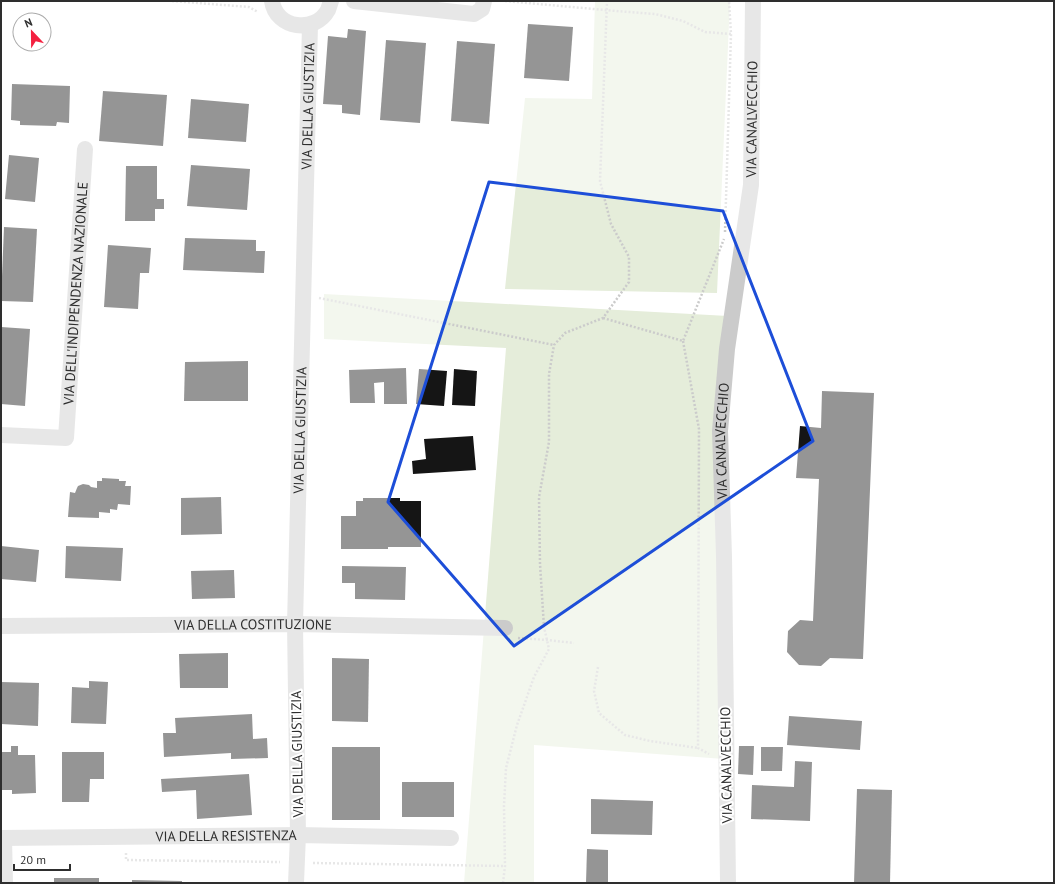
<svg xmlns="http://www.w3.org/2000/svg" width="1055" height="884" font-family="'PT Sans',sans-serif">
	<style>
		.green { fill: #e5edda }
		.building { fill: #151515 }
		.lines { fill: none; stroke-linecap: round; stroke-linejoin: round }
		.path { stroke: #cbcbcb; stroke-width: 2.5; stroke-dasharray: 2 2; stroke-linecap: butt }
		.minor { stroke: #cbcbcb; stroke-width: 16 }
		.marked { fill: none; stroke: #1d4ed8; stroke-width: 3; stroke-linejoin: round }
		.labels { text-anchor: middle; stroke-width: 4; stroke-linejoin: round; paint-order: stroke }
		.street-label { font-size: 14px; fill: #2e2e2e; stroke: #fff }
	</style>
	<rect width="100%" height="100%" fill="#fff"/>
	<!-- green -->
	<g class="green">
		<path d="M595,1H730L717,293L505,289L525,98L592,99Z"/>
		<path d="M324,294L728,316L724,759L534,745V883H464L506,348L324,339Z"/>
	</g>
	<!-- building -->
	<g class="building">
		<path d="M528,24L573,27L569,81L524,78Z"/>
		<path d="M348,29L366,31L360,115L342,113V105L323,104L328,36L347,38Z"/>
		<path d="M386,40L426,43L420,123L380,120Z"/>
		<path d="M457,41L495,44L489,124L451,121Z"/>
		<path d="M12,84L70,86L69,123L57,122L56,126L20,125V121L11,120Z"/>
		<path d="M103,91L167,95L163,146L99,141Z"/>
		<path d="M191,99L249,104L246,142L188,138Z"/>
		<path d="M9,155L39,158L35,202L5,199Z"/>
		<path d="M191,165L250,169L247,210L187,206Z"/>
		<path d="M126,166H157V199H164V209H155V221H125Z"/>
		<path d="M4,227L37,229L33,302L1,301Z"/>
		<path d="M185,238L256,240V251H265L264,273L183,270Z"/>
		<path d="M108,245L151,248L149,273H140L138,309L104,307Z"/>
		<path d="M1,327L30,329L25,406L1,404Z"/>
		<path d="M248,361V401H184L185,362Z"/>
		<path d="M406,368L407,404H384V382L374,383L375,403H350L349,370Z"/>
		<path d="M419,369L447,371L444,406L416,404Z"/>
		<path d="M454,369L477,371L475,406L452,405Z"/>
		<path d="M822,391L874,393L863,659L830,658L821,666L799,665L787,652L788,631L800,620L813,621L819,479L796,478L800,426L821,428Z"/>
		<path d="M473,436L476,470L413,474L412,461L426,459L424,439Z"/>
		<path d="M102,478L119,479V481H126L125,486H131L130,505L118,504L117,510L110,509V513L99,512V518L68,517L70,492L75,493L77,488L78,486L83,484L89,485L91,487L97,488V481H102Z"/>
		<path d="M221,497L222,534L181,535V498Z"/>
		<path d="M363,498H400V501H421V547H388V549H341V516H356V501H363Z"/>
		<path d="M1,546L39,550L36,582L1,579Z"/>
		<path d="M66,546L123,548L121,581L65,578Z"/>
		<path d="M342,566L406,567L405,600L355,599V583H342Z"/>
		<path d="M234,570L235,598L192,599L191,571Z"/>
		<path d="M228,653V688H180L179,654Z"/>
		<path d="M332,658L369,659L368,722L332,721Z"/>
		<path d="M89,681L108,682L106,724L71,723L72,687L89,688Z"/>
		<path d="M1,682L39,683L38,726L1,724Z"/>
		<path d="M252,714L253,739L267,738L268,758L231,759V753L164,757L163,733H176L175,718Z"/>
		<path d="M789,716L862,721L860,750L787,745Z"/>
		<path d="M11,746H18V755H35L36,793L12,794V790H1V752H11Z"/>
		<path d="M739,746H754L753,775L738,774Z"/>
		<rect x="332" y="747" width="48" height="73"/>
		<path d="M761,747H783L782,771H761Z"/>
		<path d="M62,752H104V779H90L89,802H62Z"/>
		<path d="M795,761L812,762L810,821L751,819L752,785L794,787Z"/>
		<path d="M249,774L252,815L197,819L196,790L162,792L161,779Z"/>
		<rect x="402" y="782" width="52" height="35"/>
		<path d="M857,789L892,790L890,883H854Z"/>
		<path d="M591,799L653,801L652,835L591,834Z"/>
		<path d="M587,849L608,850V883H586Z"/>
		<rect x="54" y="878" width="45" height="5"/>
		<path d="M132,880L182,881V883H132Z"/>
	</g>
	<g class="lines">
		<!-- path -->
		<g class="path">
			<path d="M172,1L249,7L258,12"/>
			<path d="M505,1L616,11L655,14L683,21L705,32L731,34"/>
			<path d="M725,232L731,34L729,1"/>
			<path d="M319,298L554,345"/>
			<path d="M603,318L683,341L724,239"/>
			<path d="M683,341L699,429L698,748L709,754"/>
			<path d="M518,638L547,640L574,643"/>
			<path d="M598,667L594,691L599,713L625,735L650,741L698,748"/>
			<path d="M126,853V860L280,862"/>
			<path d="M313,863L505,866"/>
			<path d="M503,883L505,866L504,806L506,768L517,725L534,677L549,649L544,627L540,564L539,497L549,442V374L554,345L565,333L603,318L629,282V257L611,224L600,181L607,1"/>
		</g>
		<!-- minor -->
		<g class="minor">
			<path d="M272,1C276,29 315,34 328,10C329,7 330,4 331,1"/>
			<path d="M354,1L474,14L482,9L484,1"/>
			<path id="s1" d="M1,435L66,438L85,149"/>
			<path id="s2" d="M1,626L295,624L505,628"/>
			<path id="s3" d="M1,838L298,835L451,838"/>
			<path d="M4,838L5,883"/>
			<path id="s4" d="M296,883L298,835L295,624L310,25"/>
			<path id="s5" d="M728,883L724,556L720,431L727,349L751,185L753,1"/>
		</g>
	</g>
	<!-- marked area -->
	<path d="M0 0H1055V884H0ZM489,182L723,211L813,441L514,646L388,502Z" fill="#fff" fill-opacity=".55" fill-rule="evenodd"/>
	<path class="marked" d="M489,182L723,211L813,441L514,646L388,502Z"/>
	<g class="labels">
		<!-- street labels -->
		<g class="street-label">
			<text dy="5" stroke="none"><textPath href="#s4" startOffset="777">VIA DELLA GIUSTIZIA</textPath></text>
			<text dy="5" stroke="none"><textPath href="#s5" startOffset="766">VIA CANALVECCHIO</textPath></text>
			<text dy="5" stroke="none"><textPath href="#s1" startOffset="210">VIA DELL'INDIPENDENZA NAZIONALE</textPath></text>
			<text dy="5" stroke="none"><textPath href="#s4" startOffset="453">VIA DELLA GIUSTIZIA</textPath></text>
			<text dy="5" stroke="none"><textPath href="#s5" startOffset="442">VIA CANALVECCHIO</textPath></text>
			<text dy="5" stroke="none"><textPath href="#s2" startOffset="252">VIA DELLA COSTITUZIONE</textPath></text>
			<text transform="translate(297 754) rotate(-91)" y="5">VIA DELLA GIUSTIZIA</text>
			<text transform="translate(726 765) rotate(-91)" y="5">VIA CANALVECCHIO</text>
			<text dy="5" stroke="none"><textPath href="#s3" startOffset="225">VIA DELLA RESISTENZA</textPath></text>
		</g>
	</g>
	<!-- border -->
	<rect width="1055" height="884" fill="none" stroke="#2e2e2e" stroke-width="4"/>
	<!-- north arrow -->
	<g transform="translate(32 32) rotate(338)"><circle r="19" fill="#ffffff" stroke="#ababab"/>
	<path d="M0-3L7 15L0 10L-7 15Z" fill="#f42140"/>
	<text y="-6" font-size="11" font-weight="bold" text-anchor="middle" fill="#2e2e2e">N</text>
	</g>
	<!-- scale -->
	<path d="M14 864v6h56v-6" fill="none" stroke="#2e2e2e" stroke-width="2"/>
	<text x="20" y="864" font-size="12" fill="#2e2e2e" stroke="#ffffff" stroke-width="3" paint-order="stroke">20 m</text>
</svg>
